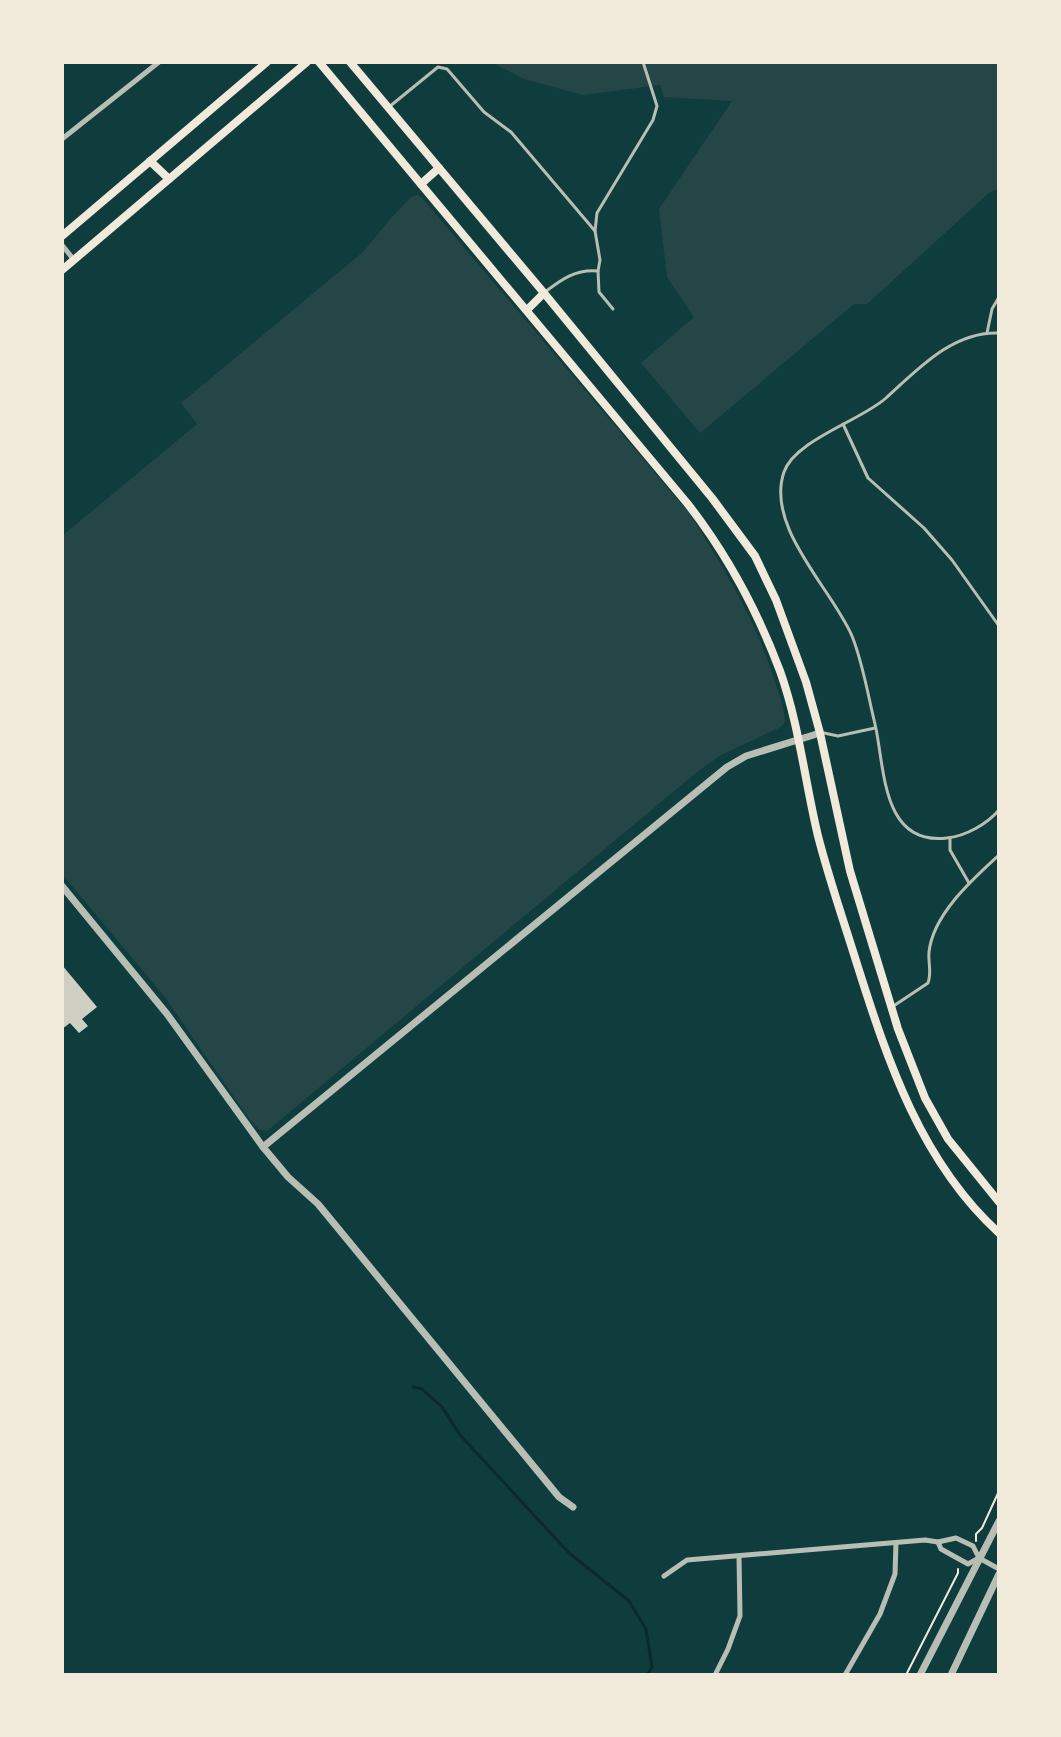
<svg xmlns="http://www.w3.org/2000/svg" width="1061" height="1737" font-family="'Sofia Sans Condensed',sans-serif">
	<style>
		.green { fill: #244646 }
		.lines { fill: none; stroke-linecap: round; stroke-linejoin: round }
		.stream { stroke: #0a2a2b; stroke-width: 3 }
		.building { fill: #cfcfc3 }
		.path { stroke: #f1e9da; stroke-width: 2 }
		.service { stroke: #b8beb3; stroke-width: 3 }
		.minor { stroke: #b8beb3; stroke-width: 5 }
		.tertiary { stroke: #b8beb3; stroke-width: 7 }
		.secondary { stroke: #f1e9da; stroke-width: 8 }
	</style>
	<rect width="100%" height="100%" fill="#0f3d3e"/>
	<!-- green -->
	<g class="green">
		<path d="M491,62H999V189L990,192L867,304H854L700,433L641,363L694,317L667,277L659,209L732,101L664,97L660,85L583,95L524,79Z"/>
		<path d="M417,195L423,199L689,513C723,566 755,619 774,679C779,693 784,707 785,722L781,727L721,755L697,772L267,1131L259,1129L250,1120L164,996L62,874V536L197,424L181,403L363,252L393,216L411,197Z"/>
	</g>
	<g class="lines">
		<!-- stream -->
		<path class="stream" d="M413,1387L422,1389L442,1407L460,1435L569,1553L629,1601L646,1629L652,1667L647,1675"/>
	</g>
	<!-- building -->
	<path class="building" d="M62,965L97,1007L82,1019L88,1026L79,1033L70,1023L62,1029Z"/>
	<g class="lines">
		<!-- path -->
		<g class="path">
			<path d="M976,1541V1534L982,1528L999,1491"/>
			<path d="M906,1675L958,1573V1569"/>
		</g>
		<!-- service -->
		<g class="service">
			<path d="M389,107L438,67L447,69L484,112L511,132L595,231L600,260L598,271C576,269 562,279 545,292"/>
			<path d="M595,231L597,213L653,120L657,106L643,62"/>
			<path d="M598,271L599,292L613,309"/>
			<path d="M987,333L992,309L999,297"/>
			<path d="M999,333C953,331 918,369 886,398C862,420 795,440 784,472C765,527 832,589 852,636C863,663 868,696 875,724C885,767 881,846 947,838C966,836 987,824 999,810"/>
			<path d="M843,424L868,478L924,528L952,560L999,626"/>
			<path d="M824,733L838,736L875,728"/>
			<path d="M950,838V850L969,883"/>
			<path d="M892,1007L928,983C932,972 928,963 929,952C933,914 973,879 999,855"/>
		</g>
		<!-- minor -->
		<g class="minor">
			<path d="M62,139L159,62"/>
			<path d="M62,245L74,260"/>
			<path d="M938,1542L941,1549L968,1564L979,1558"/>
			<path d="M664,1576L687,1560L925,1540L938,1542L956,1538L973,1546L979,1558L999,1569"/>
			<path d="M715,1675L728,1649L740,1616L739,1556"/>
			<path d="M845,1675L880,1614L895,1574L896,1543"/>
		</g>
		<!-- tertiary -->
		<g class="tertiary">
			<path d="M62,886L167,1014L263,1147L288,1177L318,1204L559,1497L573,1507"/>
			<path d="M263,1147L727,767L746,756L820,733"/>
			<path d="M920,1675L999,1521"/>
			<path d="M951,1675L999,1574"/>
		</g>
		<!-- secondary -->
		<g class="secondary">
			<path d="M319,62L687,503C727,554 757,610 780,671C799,724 805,782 818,836C829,879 844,922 857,964C888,1062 921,1162 999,1233"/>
			<path d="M350,62L544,293L712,498L755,556L776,600L806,682L820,733L850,871L898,1029L925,1098L948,1139L999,1202"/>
			<path d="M150,161L169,179"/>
			<path d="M421,184L439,168"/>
			<path d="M62,236L267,62"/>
			<path d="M62,270L307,62"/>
			<path d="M527,310L544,293"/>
		</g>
	</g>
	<!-- border -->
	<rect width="1061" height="1737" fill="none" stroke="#f1e9da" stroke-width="128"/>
</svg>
